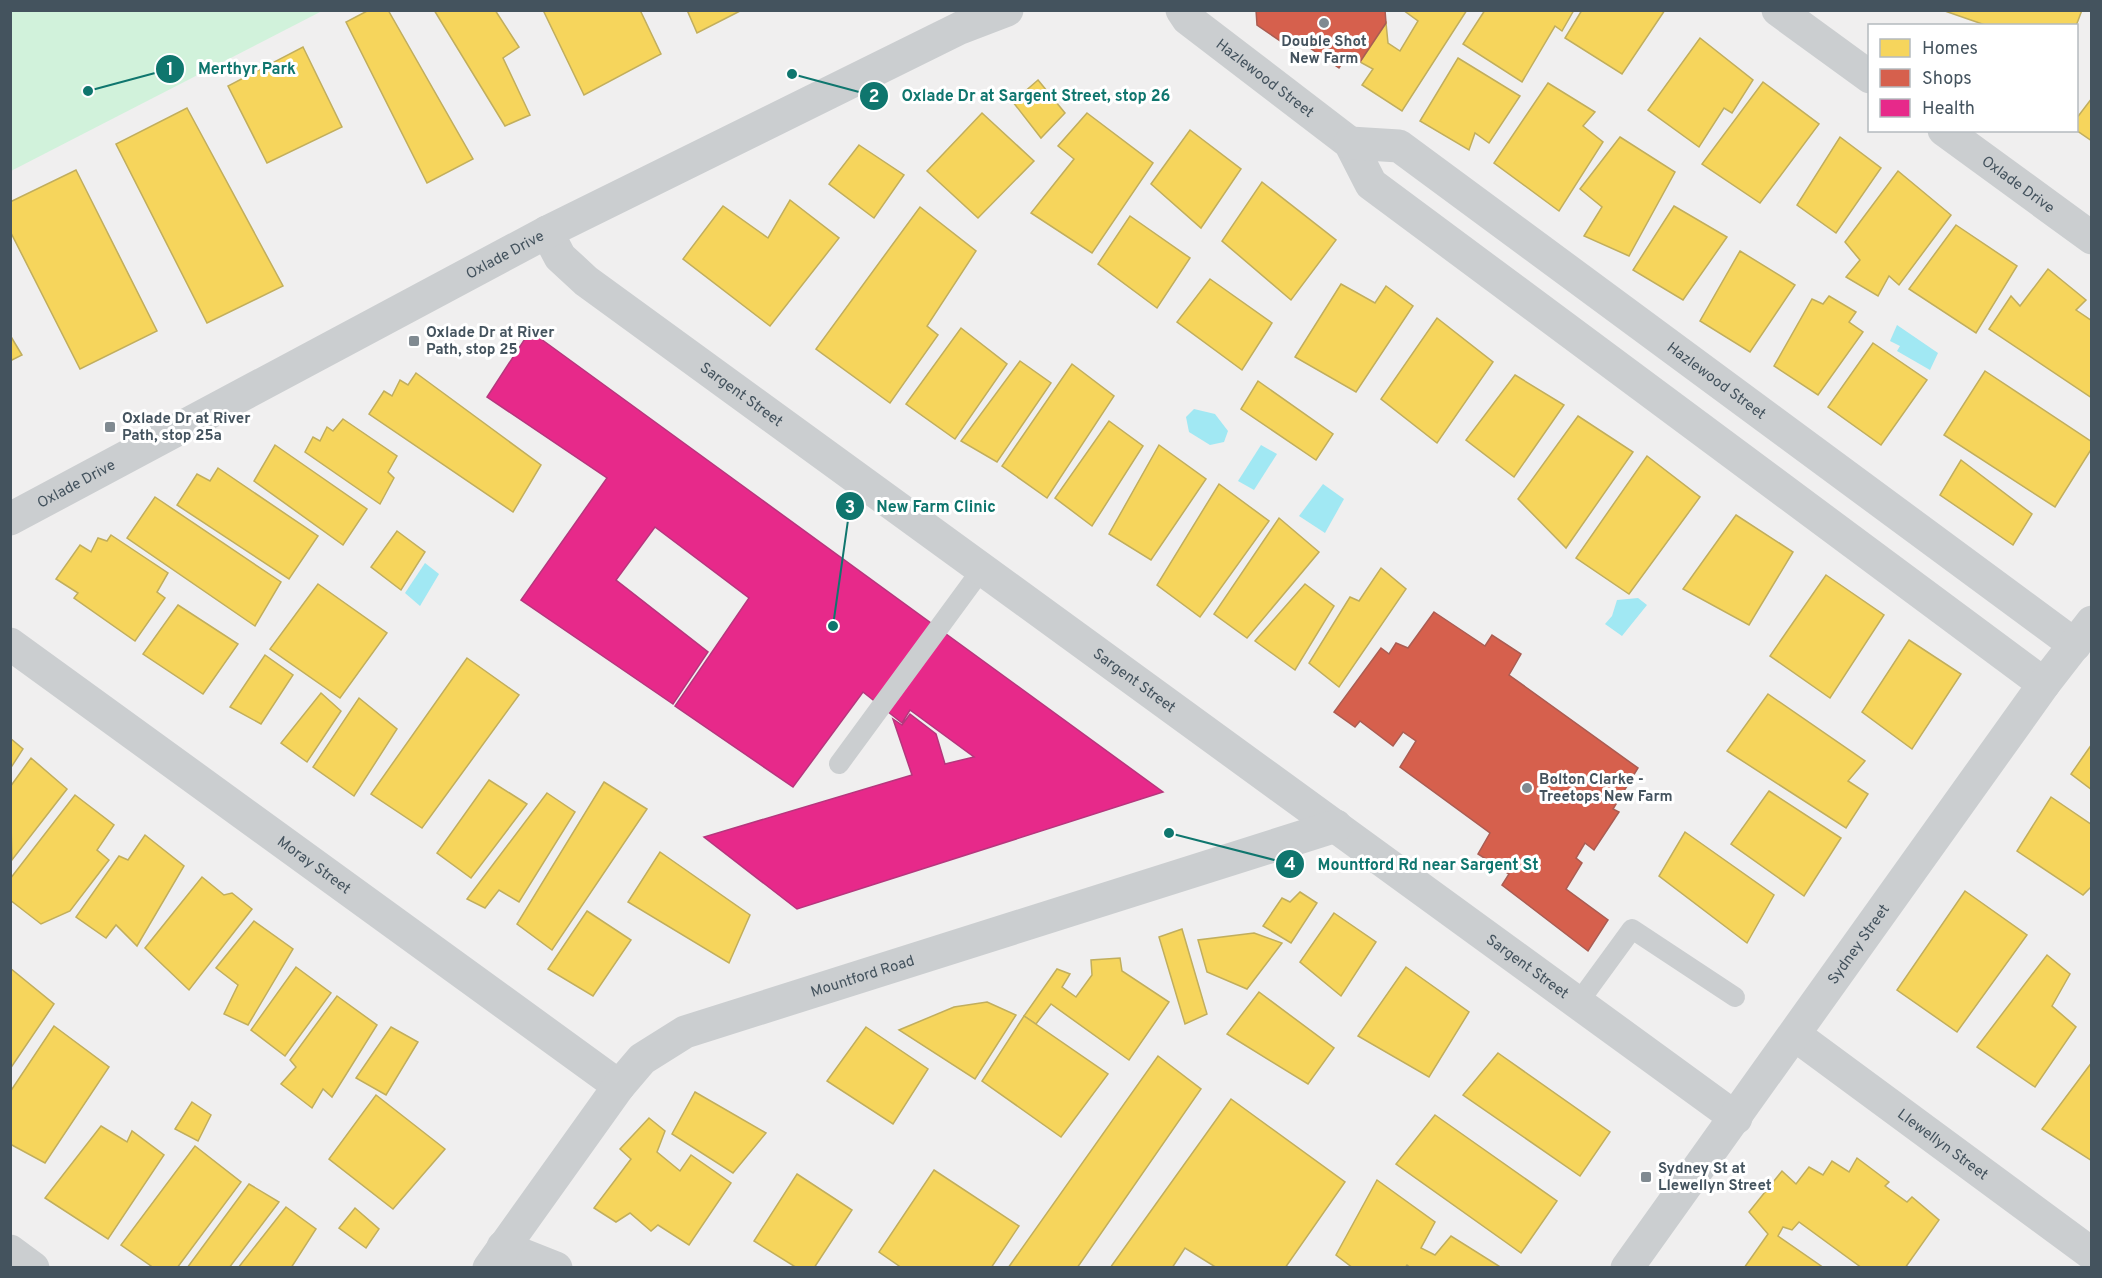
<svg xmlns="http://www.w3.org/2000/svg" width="2102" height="1278" font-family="Overpass,sans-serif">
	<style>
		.green { fill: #d1f2db }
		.water { fill: #a1e8f3 }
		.homes { fill: #f6d55c; stroke: #c1ae5d; stroke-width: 1.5 }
		.shops { fill: #d6604d; stroke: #aa5c52; stroke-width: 1.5 }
		.health { fill: #e7298a; stroke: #b6367d; stroke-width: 1.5 }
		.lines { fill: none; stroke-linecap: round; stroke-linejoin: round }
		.service { stroke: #cbced0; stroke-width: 20 }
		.minor { stroke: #cbced0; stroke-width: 33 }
		.tertiary { stroke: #cbced0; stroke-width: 33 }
		.poi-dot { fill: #808a91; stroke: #fff; stroke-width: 2 }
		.labels { text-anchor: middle; stroke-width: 6; stroke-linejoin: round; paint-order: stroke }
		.poi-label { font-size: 15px; font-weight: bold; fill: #44535e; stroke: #fff; text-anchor: start }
		.street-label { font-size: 15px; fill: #44535e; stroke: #fff }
		.leader { fill: none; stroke: #0f766e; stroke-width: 2 }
		.callout-dot { fill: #0f766e; stroke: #fff; stroke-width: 2 }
		.mark-label { font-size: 18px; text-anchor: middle; font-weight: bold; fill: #fff }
		.callout-label { font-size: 16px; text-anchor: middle; font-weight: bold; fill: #0f766e; stroke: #fff; stroke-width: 6; stroke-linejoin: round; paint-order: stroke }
	</style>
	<rect width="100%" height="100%" fill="#f0efef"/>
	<!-- green -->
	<path class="green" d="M11,10H322V11L11,171Z"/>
	<!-- water -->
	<g class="water">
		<path d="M1897,325L1938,353L1930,370L1897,351L1900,346L1890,341Z"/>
		<path d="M1194,409L1215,414L1228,431L1224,442L1210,445L1189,432L1186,417Z"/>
		<path d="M1261,445L1277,454L1254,490L1238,481Z"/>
		<path d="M1323,484L1344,499L1325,533L1299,516Z"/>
		<path d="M425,563L439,574L420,606L405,593Z"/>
		<path d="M1638,598L1647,605L1622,636L1605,624L1612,616L1617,600Z"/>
	</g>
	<!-- homes -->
	<g class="homes">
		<path d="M369,10H388L473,159L427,183L346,22Z"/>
		<path d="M434,10H495L519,47L503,58L530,115L505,126Z"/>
		<path d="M543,10H640L661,54L584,95Z"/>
		<path d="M687,10H742L697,33Z"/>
		<path d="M1403,10H1467L1402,111L1362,85L1373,69L1360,62L1386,23L1388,43L1400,51L1418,21Z"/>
		<path d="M1485,10H1574L1562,31L1555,26L1522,82L1463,44Z"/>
		<path d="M1582,10H1665L1622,74L1565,38Z"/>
		<path d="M1942,10H2082L2076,26H1988Z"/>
		<path d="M1700,38L1753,80L1732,113L1724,108L1699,147L1648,110Z"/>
		<path d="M303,47L342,127L267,163L228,86Z"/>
		<path d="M1458,58L1520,96L1489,143L1475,133L1469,150L1420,121Z"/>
		<path d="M1038,80L1065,113L1041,138L1013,102Z"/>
		<path d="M1763,82L1819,124L1760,203L1702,164Z"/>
		<path d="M1548,83L1595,112L1583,126L1603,142L1559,211L1494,163Z"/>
		<path d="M2092,98V141L2076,130V119Z"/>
		<path d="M187,108L283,286L207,323L116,144Z"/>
		<path d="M982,113L1034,161L978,218L927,171Z"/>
		<path d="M1087,113L1153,163L1092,253L1031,213L1074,159L1058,146Z"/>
		<path d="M1190,130L1241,169L1201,228L1151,184Z"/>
		<path d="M1620,137L1675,172L1629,256L1584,236L1602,207L1580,189Z"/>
		<path d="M1840,137L1881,168L1836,233L1797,205Z"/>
		<path d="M859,145L904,175L874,218L829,184Z"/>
		<path d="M76,170L157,331L80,369L10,231V202Z"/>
		<path d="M1898,171L1951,215L1899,285L1889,276L1878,296L1846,277L1860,260L1845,242Z"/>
		<path d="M1262,182L1336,240L1291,300L1222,241Z"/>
		<path d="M790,200L839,238L770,326L683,259L723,206L768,238Z"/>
		<path d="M1674,206L1727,237L1683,300L1633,270Z"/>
		<path d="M920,207L976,251L927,326L938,335L890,403L816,349Z"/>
		<path d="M1130,216L1190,258L1157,308L1098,264Z"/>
		<path d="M1956,225L2017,266L1976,333L1909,289Z"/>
		<path d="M1740,251L1795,285L1750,352L1700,321Z"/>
		<path d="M2048,269L2086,300L2076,310L2092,321V398L1989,329L2011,296L2020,306Z"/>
		<path d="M1210,279L1272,323L1242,370L1177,322Z"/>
		<path d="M1341,284L1375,303L1386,286L1413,306L1356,392L1295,357Z"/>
		<path d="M1829,296L1856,312L1849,322L1863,332L1818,395L1774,366L1812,299L1823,304Z"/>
		<path d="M1437,318L1493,362L1437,443L1381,399Z"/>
		<path d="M961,328L1007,364L955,439L906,404Z"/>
		<path d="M10,335L22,355L10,361Z"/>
		<path d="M1873,343L1927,380L1881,445L1828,407Z"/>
		<path d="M1020,361L1051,383L997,462L961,441Z"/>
		<path d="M1072,364L1114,396L1047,498L1002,466Z"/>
		<path d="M1985,371L2092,442V448L2055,507L1944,435Z"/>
		<path d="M416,373L541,465L513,512L369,414L384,391L392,396L400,380L408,385Z"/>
		<path d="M1515,375L1564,405L1514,477L1466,440Z"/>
		<path d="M1258,381L1333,434L1316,460L1241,409Z"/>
		<path d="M1578,416L1633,452L1566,548L1518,499Z"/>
		<path d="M343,419L397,456L388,472L394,478L380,504L305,452L313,437L320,441L327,427L333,431Z"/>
		<path d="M1109,421L1143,446L1092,526L1055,498Z"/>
		<path d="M275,445L367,509L343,545L254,481Z"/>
		<path d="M1159,445L1206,479L1151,560L1109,534Z"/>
		<path d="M1647,456L1700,497L1629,594L1576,558Z"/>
		<path d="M1961,460L2032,514L2013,545L1940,495Z"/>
		<path d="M218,468L318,536L289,579L177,505L197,474L210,481Z"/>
		<path d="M1219,484L1269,521L1200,617L1157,585Z"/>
		<path d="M155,497L281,582L255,626L127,538Z"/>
		<path d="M1736,515L1793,552L1749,625L1683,589Z"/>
		<path d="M1279,518L1319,552L1247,638L1214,614Z"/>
		<path d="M397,531L425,552L401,590L371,567Z"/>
		<path d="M111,535L168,573L157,592L165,598L135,641L74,598L78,593L56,579L80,545L91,552L98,538L107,541Z"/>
		<path d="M1381,568L1406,589L1339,687L1309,663L1350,597L1359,601Z"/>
		<path d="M1826,575L1884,615L1830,698L1770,656Z"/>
		<path d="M318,584L387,633L340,698L270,649Z"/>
		<path d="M1305,584L1334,606L1295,670L1255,641Z"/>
		<path d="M178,605L238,644L203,694L143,654Z"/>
		<path d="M1909,640L1961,674L1912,749L1862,712Z"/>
		<path d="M265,655L293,675L261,724L230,707Z"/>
		<path d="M467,658L519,695L422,828L371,794Z"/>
		<path d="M321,693L341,711L307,762L281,743Z"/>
		<path d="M1768,694L1865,761L1848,781L1868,794L1846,828L1727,751Z"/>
		<path d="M359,698L397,729L354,796L313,767Z"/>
		<path d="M10,738L23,749L10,769Z"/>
		<path d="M2092,744V790L2071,774Z"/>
		<path d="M31,758L67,789L12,860L10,787Z"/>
		<path d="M489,780L527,804L471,878L437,853Z"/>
		<path d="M604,782L647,809L552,950L517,924Z"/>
		<path d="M1769,791L1841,838L1804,896L1731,844Z"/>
		<path d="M547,793L575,812L519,902L499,890L485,908L467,899Z"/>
		<path d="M75,795L114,825L97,850L109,860L70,911L41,924L10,900V879Z"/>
		<path d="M2051,797L2092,825V886L2083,895L2017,851Z"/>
		<path d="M1685,832L1774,895L1747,943L1659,876Z"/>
		<path d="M145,835L184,866L137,946L116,925L106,938L76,917L119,856L128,860Z"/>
		<path d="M660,852L750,915L729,963L628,902Z"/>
		<path d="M202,877L224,895L232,893L252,909L189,990L145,948Z"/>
		<path d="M1965,891L2027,935L1957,1032L1897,990Z"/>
		<path d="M1300,892L1317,903L1291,943L1263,926L1282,898L1290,902Z"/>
		<path d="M587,911L631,940L593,996L548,969Z"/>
		<path d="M1334,913L1376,942L1341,996L1300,962Z"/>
		<path d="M254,921L293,949L248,1025L224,1014L238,985L216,968Z"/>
		<path d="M1182,929L1207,1014L1185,1024L1159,937Z"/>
		<path d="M1254,933L1282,943L1247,989L1207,972L1198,940Z"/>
		<path d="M2047,955L2070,974L2052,1006L2076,1027L2035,1087L1977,1047Z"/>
		<path d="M1120,958L1122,971L1169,1002L1129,1060L1051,1004L1036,1024L1024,1016L1057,969L1070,974L1062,987L1076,997L1092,975L1091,960Z"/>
		<path d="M296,967L331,993L285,1056L251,1030Z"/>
		<path d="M1406,967L1469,1012L1429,1077L1358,1036Z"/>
		<path d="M10,968L54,1004L10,1069Z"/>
		<path d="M1259,992L1334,1048L1308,1084L1227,1034Z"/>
		<path d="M337,996L377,1025L332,1097L323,1089L312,1108L281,1084L296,1067L290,1060Z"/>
		<path d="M987,1002L1016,1015L975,1079L899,1030L954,1007Z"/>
		<path d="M1024,1016L1108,1074L1061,1137L982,1081Z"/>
		<path d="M54,1026L109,1067L45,1163L10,1144V1092Z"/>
		<path d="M391,1027L418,1042L386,1095L356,1078Z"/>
		<path d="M866,1027L928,1069L893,1124L827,1081Z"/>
		<path d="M1498,1053L1610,1132L1580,1176L1463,1095Z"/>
		<path d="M1158,1056L1201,1089L1077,1268H1008Z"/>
		<path d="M2092,1062V1161L2042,1129Z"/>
		<path d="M695,1092L766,1133L733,1173L672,1134Z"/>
		<path d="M376,1095L445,1149L393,1209L329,1159Z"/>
		<path d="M1231,1099L1345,1182L1285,1268H1217L1185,1248L1172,1268H1110Z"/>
		<path d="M192,1102L211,1115L198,1141L175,1129Z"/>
		<path d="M1435,1115L1557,1201L1521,1253L1396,1164Z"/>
		<path d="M649,1118L665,1131L657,1152L680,1171L691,1155L731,1183L689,1245L658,1225L651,1231L630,1213L616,1222L594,1208L631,1159L620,1149Z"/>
		<path d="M101,1126L127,1142L132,1131L164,1155L108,1239L45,1198Z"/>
		<path d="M195,1146L241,1182L177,1268H154L121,1245Z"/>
		<path d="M1857,1158L1889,1182L1885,1186L1907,1202L1912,1197L1939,1220L1905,1268H1862L1799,1222L1792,1230L1783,1227L1778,1236L1824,1268H1744L1768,1234L1749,1212L1782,1171L1796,1184L1809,1167L1823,1175L1832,1161L1849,1172Z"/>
		<path d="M934,1170L1019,1226L991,1268H902L879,1252Z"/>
		<path d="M797,1174L852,1210L814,1268H797L754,1241Z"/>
		<path d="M1377,1180L1435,1222L1421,1248L1435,1255L1451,1236L1502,1268H1411L1407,1265L1405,1268H1353L1336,1255Z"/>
		<path d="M249,1184L279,1202L229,1268H187Z"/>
		<path d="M286,1207L316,1229L291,1268H238Z"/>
		<path d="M355,1208L379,1229L366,1248L339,1228Z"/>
	</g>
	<!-- shops -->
	<g class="shops">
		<path d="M1256,10H1385L1386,23L1360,62L1348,54L1339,68L1291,35L1286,45L1257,25Z"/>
		<path d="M1434,612L1485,646L1492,635L1521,654L1509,675L1638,768L1613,809L1619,812L1594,850L1585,843L1576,858L1582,863L1566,889L1608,920L1588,951L1502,885L1509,874L1478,854L1490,833L1400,767L1416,741L1403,732L1393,746L1360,721L1355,727L1334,712L1381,648L1389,654L1396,643L1408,648Z"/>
	</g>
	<!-- health -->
	<path class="health" d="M530,331L1163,792L797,909L704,837L912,775L893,719L902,725L910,714L936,734L945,764L974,757L910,710L902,723L863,692L793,787L675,706L749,598L655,527L616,580L708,652L673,704L521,600L607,478L487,397Z"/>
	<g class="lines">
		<!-- service -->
		<g class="service">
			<path d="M839,764L982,569"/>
			<path d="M1578,1003L1632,929L1735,997"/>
		</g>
		<!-- minor -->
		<g class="minor">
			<path id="s1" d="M1182,10L1188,19L1350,143L1371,184L2044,684"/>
			<path d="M1778,10L1870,77"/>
			<path id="s2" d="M1944,130L2092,238"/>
			<path id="s3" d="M1350,143L1399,146L2075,645"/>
			<path id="s4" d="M547,232L560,257L586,281L1736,1118"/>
			<path id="s5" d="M10,519L547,232L960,28L1007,10"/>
			<path id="s6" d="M10,644L619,1086"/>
			<path id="s7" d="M1795,1035L2092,1254"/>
			<path d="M503,1247L556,1268"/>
			<path d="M10,1251L33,1268"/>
			<path id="s8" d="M489,1268L619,1086L642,1059L685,1032L1336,826"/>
		</g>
		<!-- tertiary -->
		<path class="tertiary" id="s9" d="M1627,1268L2044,684L2092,622"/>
	</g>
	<!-- markers -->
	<g class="poi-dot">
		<circle cx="1324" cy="23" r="6"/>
		<rect x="408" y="335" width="12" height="12" rx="3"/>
		<rect x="104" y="421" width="12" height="12" rx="3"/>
		<circle cx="1527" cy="788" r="6"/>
		<rect x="1640" y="1171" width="12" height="12" rx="3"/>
	</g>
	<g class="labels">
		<!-- poi labels -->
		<g class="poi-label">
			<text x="1324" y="46" text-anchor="middle">Double Shot<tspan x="1324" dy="17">New Farm</tspan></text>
			<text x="426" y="337">Oxlade Dr at River<tspan x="426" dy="17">Path, stop 25</tspan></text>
			<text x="122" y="423">Oxlade Dr at River<tspan x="122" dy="17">Path, stop 25a</tspan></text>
			<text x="1539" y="784">Bolton Clarke -<tspan x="1539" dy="17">Treetops New Farm</tspan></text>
			<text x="1658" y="1173">Sydney St at<tspan x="1658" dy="17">Llewellyn Street</tspan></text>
		</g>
		<!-- street labels -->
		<g class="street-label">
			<text dy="5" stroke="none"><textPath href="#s1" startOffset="108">Hazlewood Street</textPath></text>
			<text dy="5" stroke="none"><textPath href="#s2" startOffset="92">Oxlade Drive</textPath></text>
			<text dy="5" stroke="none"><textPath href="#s5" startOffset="561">Oxlade Drive</textPath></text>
			<text dy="5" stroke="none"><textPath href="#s3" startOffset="444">Hazlewood Street</textPath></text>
			<text dy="5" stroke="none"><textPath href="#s4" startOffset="256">Sargent Street</textPath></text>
			<text dy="5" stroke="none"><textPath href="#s5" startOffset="75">Oxlade Drive</textPath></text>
			<text dy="5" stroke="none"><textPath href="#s4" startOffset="742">Sargent Street</textPath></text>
			<text dy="5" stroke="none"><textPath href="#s6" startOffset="376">Moray Street</textPath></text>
			<text dy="5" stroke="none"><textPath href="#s9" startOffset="398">Sydney Street</textPath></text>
			<text dy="5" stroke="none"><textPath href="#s4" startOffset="1228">Sargent Street</textPath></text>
			<text dy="5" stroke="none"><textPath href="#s8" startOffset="496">Mountford Road</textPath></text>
			<text dy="5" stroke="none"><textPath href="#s7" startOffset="184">Llewellyn Street</textPath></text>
		</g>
	</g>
	<!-- callouts -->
	<path class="leader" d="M88 91L170 69M792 74L874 96M833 626L850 506M1169 833L1290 864"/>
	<g class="callout-dot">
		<circle cx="88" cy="91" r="6"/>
		<circle cx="792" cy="74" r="6"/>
		<circle cx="833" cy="626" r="6"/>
		<circle cx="1169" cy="833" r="6"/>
		<circle cx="170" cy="69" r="15"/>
		<circle cx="874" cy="96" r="15"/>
		<circle cx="850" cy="506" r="15"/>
		<circle cx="1290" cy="864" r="15"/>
	</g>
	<g class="mark-label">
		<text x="170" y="75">1</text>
		<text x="874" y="102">2</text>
		<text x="850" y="513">3</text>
		<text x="1290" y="870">4</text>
	</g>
	<g class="callout-label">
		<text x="247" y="74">Merthyr Park</text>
		<text x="1036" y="101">Oxlade Dr at Sargent Street, stop 26</text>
		<text x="936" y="512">New Farm Clinic</text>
		<text x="1428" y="870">Mountford Rd near Sargent St</text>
	</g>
	<!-- border -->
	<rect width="2102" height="1278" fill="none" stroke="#44535e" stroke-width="24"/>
	<!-- legend -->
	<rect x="1868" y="24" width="210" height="108" fill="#ffffff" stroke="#b4babf" stroke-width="1.5"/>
	<rect x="1880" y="39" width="30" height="18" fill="#f6d55c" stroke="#b4babf" stroke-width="1.5"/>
	<text x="1922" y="54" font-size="18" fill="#44535e">Homes</text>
	<rect x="1880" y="69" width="30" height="18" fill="#d6604d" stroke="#b4babf" stroke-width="1.5"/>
	<text x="1922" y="84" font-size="18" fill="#44535e">Shops</text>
	<rect x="1880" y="99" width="30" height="18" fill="#e7298a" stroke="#b4babf" stroke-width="1.5"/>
	<text x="1922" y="114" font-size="18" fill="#44535e">Health</text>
</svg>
